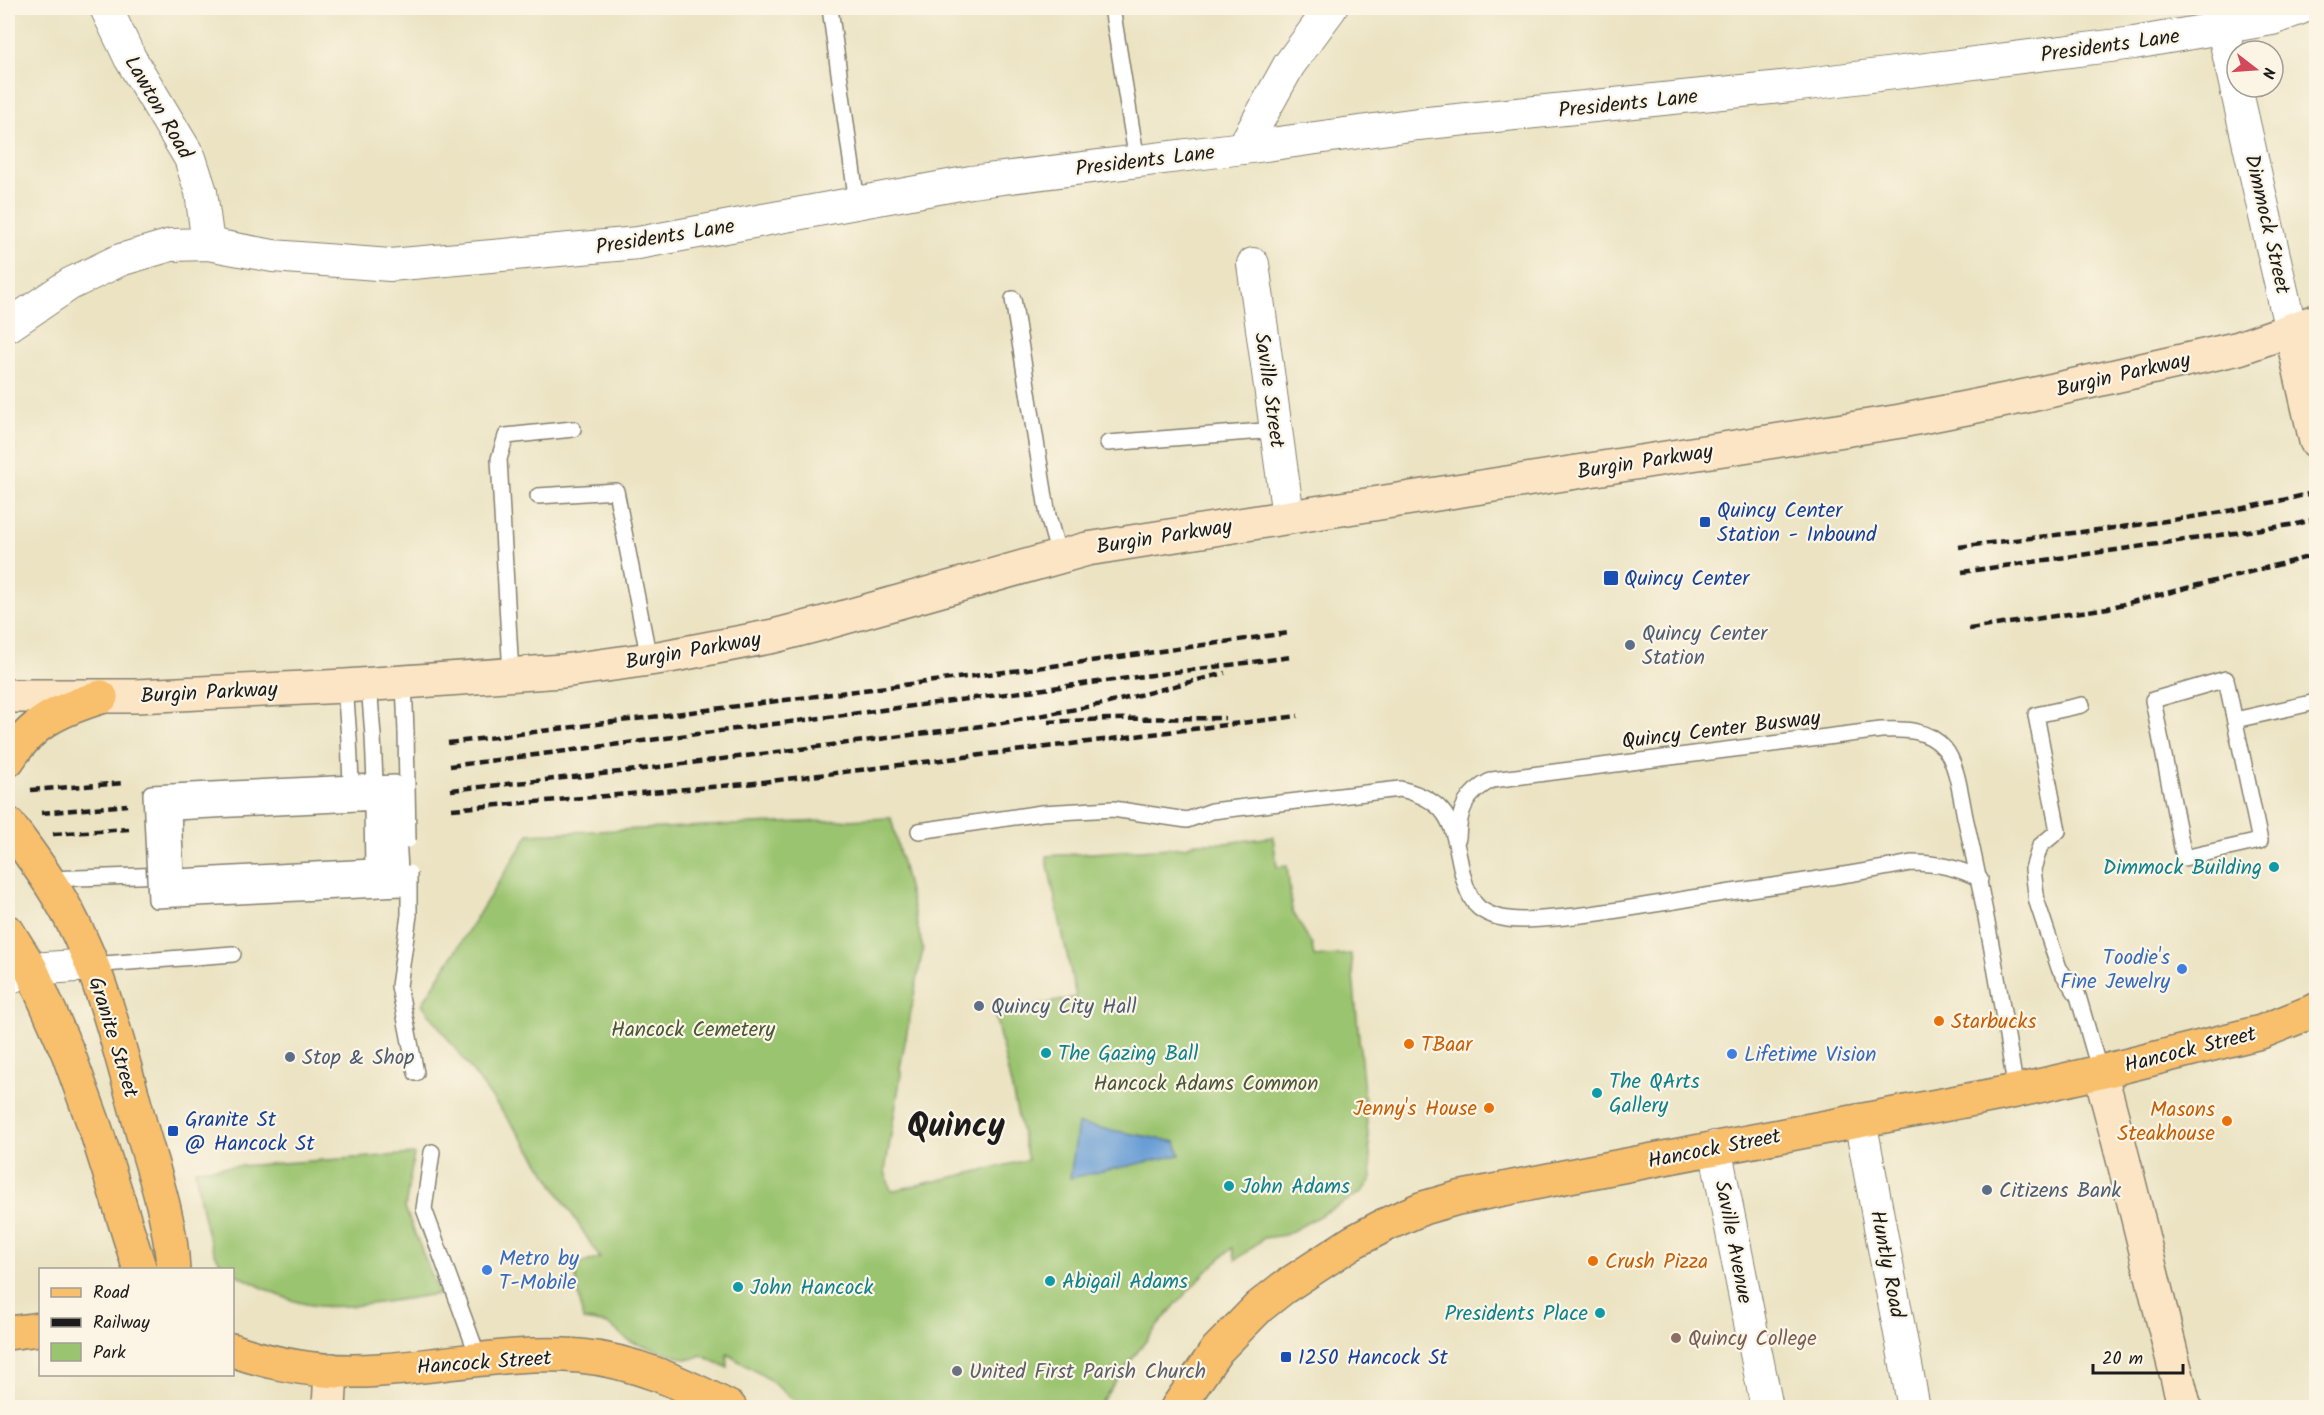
<svg xmlns="http://www.w3.org/2000/svg" width="2324" height="1415" font-family="Kalam,sans-serif">
	<style>
		.green { fill: #9bc470; stroke: #5c7046; stroke-width: 1.5 }
		.water { fill: #699ed5; stroke: #425d78; stroke-width: 1.5 }
		.lines { fill: none; stroke-linecap: round; stroke-linejoin: round }
		.lane-casing { stroke: #84806f; stroke-width: 18 }
		.street-casing { stroke: #84806f; stroke-width: 34 }
		.secondary-casing { stroke: #84806f; stroke-width: 36 }
		.primary-casing { stroke: #84806f; stroke-width: 36 }
		.lane { stroke: #fff; stroke-width: 15 }
		.street { stroke: #fff; stroke-width: 32 }
		.secondary { stroke: #fce5c4; stroke-width: 33 }
		.primary { stroke: #f8bf6c; stroke-width: 33 }
		.rail { stroke: #1c1c1c; stroke-width: 4.5; stroke-dasharray: 9 4.5; stroke-linecap: butt }
		.lane-bridge-casing { stroke: #84806f; stroke-width: 18; stroke-linecap: butt }
		.lane-bridge { stroke: #fff; stroke-width: 15 }
		.transit-dot { fill: #1a4fb4; stroke: #fcf5e5; stroke-width: 2 }
		.service-dot { fill: #5c6f8a; stroke: #fcf5e5; stroke-width: 2 }
		.culture-dot { fill: #0f9aa8; stroke: #fcf5e5; stroke-width: 2 }
		.shop-dot { fill: #3f7fe0; stroke: #fcf5e5; stroke-width: 2 }
		.food-dot { fill: #e8710a; stroke: #fcf5e5; stroke-width: 2 }
		.education-dot { fill: #8d6e63; stroke: #fcf5e5; stroke-width: 2 }
		.worship-dot { fill: #6b7280; stroke: #fcf5e5; stroke-width: 2 }
		.labels { text-anchor: middle; stroke-width: 4.5; stroke-linejoin: round; paint-order: stroke }
		.street-label { font-size: 21px; fill: #1c1c1c; stroke: #fcf5e5 }
		.transit-label { font-size: 21px; fill: #164399; stroke: #fcf5e5; text-anchor: start }
		.service-label { font-size: 21px; fill: #4e5e75; stroke: #fcf5e5; text-anchor: start }
		.culture-label { font-size: 21px; fill: #0d838f; stroke: #fcf5e5; text-anchor: start }
		.shop-label { font-size: 21px; fill: #366cbe; stroke: #fcf5e5; text-anchor: start }
		.food-label { font-size: 21px; fill: #c56008; stroke: #fcf5e5; text-anchor: start }
		.park-label { font-size: 21px; fill: #485739; stroke: #fcf5e5 }
		.education-label { font-size: 21px; fill: #785e54; stroke: #fcf5e5; text-anchor: start }
		.worship-label { font-size: 21px; fill: #5b616d; stroke: #fcf5e5; text-anchor: start }
		.town-label { font-size: 33px; font-weight: bold; fill: #1c1c1c; stroke: #fcf5e5 }
	</style>
	<rect width="100%" height="100%" fill="#fcf5e5"/>
	<filter id="ink" filterUnits="userSpaceOnUse"><feTurbulence type="fractalNoise" baseFrequency=".0167" numOctaves="2"/><feDisplacementMap in="SourceGraphic" scale="12" xChannelSelector="R" yChannelSelector="G"/><feConvolveMatrix kernelMatrix="1 2 1 2 8 2 1 2 1" color-interpolation-filters="sRGB"/></filter>
	<filter id="wash" filterUnits="userSpaceOnUse"><feTurbulence type="fractalNoise" baseFrequency=".008" numOctaves="4" result="noise"/><feDisplacementMap in="SourceGraphic" scale="24" xChannelSelector="R" yChannelSelector="G"/><feGaussianBlur stdDeviation="1.35" result="paint"/><feColorMatrix in="noise" values="0 0 0 0 0 0 0 0 0 0 0 0 0 0 0 0 0 1.4 0 .05"/><feComposite in="paint" operator="in"/></filter>
	<g filter="url(#wash)">
		<rect width="100%" height="100%" fill="#ebe3c2"/>
		<!-- green -->
		<g class="green">
			<path d="M891,818L923,949L900,1068L901,1074L885,1171L891,1191L1028,1160L995,1015L1076,997L1046,856L1186,847L1195,843H1225L1273,837L1277,867L1287,866L1292,910L1312,945L1314,957L1351,954L1372,1178L1361,1193L1285,1235L1264,1238L1236,1260L1232,1248C1179,1294 1138,1349 1098,1407H802L767,1378L727,1354L728,1368L701,1355L692,1359H686L631,1342C623,1338 619,1332 612,1327C603,1322 593,1321 583,1320L574,1265L600,1258L533,1153L422,1004L529,834Z"/>
			<path d="M414,1154L405,1208L439,1294C400,1299 343,1312 306,1304C280,1298 257,1285 234,1273L232,1270C207,1267 199,1191 195,1169Z"/>
		</g>
		<!-- water -->
		<path class="water" d="M1078,1124L1176,1142L1180,1155L1070,1178Z"/>
	</g>
	<g filter="url(#ink)">
		<g class="lines">
			<!-- lane casing -->
			<g class="lane-casing">
				<g id="lane">
					<path d="M830,8L857,203"/>
					<path d="M1112,8L1137,161"/>
					<path d="M1013,299L1048,516L1059,556"/>
					<path d="M1108,443L1276,430"/>
					<path d="M538,496L616,491L649,659"/>
					<path d="M511,675L499,459L506,436L573,429"/>
					<path d="M2226,679L2260,841L2184,858L2153,700Z"/>
					<path d="M404,682L406,732"/>
					<path d="M369,684L373,736"/>
					<path d="M345,686L349,739"/>
					<path d="M2082,705L2036,715L2058,831L2040,846L2033,869L2037,902L2059,968L2078,996L2100,1072"/>
					<path d="M2235,720L2316,702"/>
					<path d="M919,831L1042,813L1113,809L1187,820L1212,811L1400,789C1455,802 1452,829 1463,876C1466,888 1470,900 1479,908C1491,917 1509,920 1523,920C1581,918 1641,906 1699,897C1769,886 1840,877 1911,863C1936,863 1958,867 1980,879"/>
					<path d="M1458,838C1459,809 1466,793 1492,780L1881,730C1904,729 1928,729 1944,748C1957,762 1961,798 1965,817C1986,908 2001,999 2016,1091"/>
					<path d="M47,879L167,875"/>
					<path d="M409,915L399,986L416,1073"/>
					<path d="M91,965L233,954"/>
					<path d="M432,1152L424,1209L479,1359"/>
				</g>
			</g>
			<!-- street casing -->
			<g class="street-casing">
				<g id="street">
					<path d="M106,8L130,58L190,158L201,192L208,244"/>
					<path d="M2218,8L2291,331"/>
					<path d="M1243,148L1289,65L1331,8"/>
					<path d="M1253,264L1288,516"/>
					<path d="M8,326L70,284L120,260L171,245L208,244L273,256L390,265L638,243L971,182L1243,148L1418,124L1791,86L2134,43L2272,19L2301,8"/>
					<path d="M8,978L31,969L91,965"/>
					<path d="M1860,1120L1914,1408"/>
					<path d="M1715,1147L1767,1408"/>
				</g>
			</g>
			<!-- secondary casing -->
			<g class="secondary-casing">
				<g id="secondary">
					<path d="M2291,331L2316,441"/>
					<path d="M8,696H136L345,686L563,671L664,657L774,636L824,623L1087,549L1901,421L2031,395L2239,348L2316,321"/>
					<path d="M2100,1072C2131,1183 2156,1296 2185,1408"/>
					<path d="M329,1408L331,1370"/>
				</g>
			</g>
			<!-- primary casing -->
			<g class="primary-casing">
				<g id="primary">
					<path d="M8,760C32,722 59,710 101,697"/>
					<path d="M8,824C30,853 52,883 69,915C105,982 122,1059 142,1131C155,1176 171,1222 173,1270"/>
					<path d="M8,932L31,969L68,1053L96,1130L140,1270"/>
					<path d="M8,1333L40,1329"/>
					<path d="M232,1350C280,1367 330,1374 380,1370C447,1366 513,1350 580,1356C634,1361 682,1383 730,1408"/>
					<path d="M1177,1408L1217,1350L1259,1307L1283,1288L1353,1242L1387,1224L1423,1208L1458,1198L1564,1177L2016,1091L2100,1072L2261,1032L2316,1010"/>
				</g>
			</g>
			<!-- lane -->
			<use href="#lane" class="lane"/>
			<!-- street -->
			<use href="#street" class="street"/>
			<!-- secondary -->
			<use href="#secondary" class="secondary"/>
			<!-- primary -->
			<use href="#primary" class="primary"/>
			<!-- rail -->
			<g class="rail">
				<path d="M1959,547C2078,531 2200,522 2316,492"/>
				<path d="M1962,572L2297,524L2316,519"/>
				<path d="M1969,629L2108,608L2316,555"/>
				<path d="M1048,722L1109,719L1225,718"/>
				<path d="M448,743L1091,661L1288,633"/>
				<path d="M450,766L1291,657"/>
				<path d="M31,790L125,783"/>
				<path d="M451,790L620,772L997,724L1108,703L1225,673"/>
				<path d="M452,809L746,784L1298,716"/>
				<path d="M41,813L127,805"/>
				<path d="M53,834L129,829"/>
			</g>
			<!-- lane-bridge casing -->
			<g class="lane-bridge-casing">
				<g id="lane-bridge">
					<path d="M406,732L408,840"/>
					<path d="M349,739L351,783"/>
					<path d="M372,808L373,867L176,877L173,812L378,802L381,874L169,884L165,805L385,795L389,880L163,891L159,799L391,787L396,885L158,896L153,795L395,783L401,888L156,900L151,793L375,782L373,736"/>
					<path d="M409,873V915"/>
				</g>
			</g>
			<!-- lane-bridge -->
			<use href="#lane-bridge" class="lane-bridge"/>
		</g>
	</g>
	<!-- markers -->
	<g class="transit-dot">
		<rect x="1699" y="516" width="12" height="12" rx="3"/>
		<rect x="1603" y="570" width="16" height="16" rx="3"/>
		<rect x="167" y="1125" width="12" height="12" rx="3"/>
		<rect x="1280" y="1351" width="12" height="12" rx="3"/>
	</g>
	<g class="service-dot">
		<circle cx="1630" cy="645" r="6"/>
		<circle cx="979" cy="1006" r="6"/>
		<circle cx="290" cy="1057" r="6"/>
		<circle cx="1987" cy="1190" r="6"/>
	</g>
	<g class="culture-dot">
		<circle cx="2274" cy="867" r="6"/>
		<circle cx="1046" cy="1053" r="6"/>
		<circle cx="1597" cy="1093" r="6"/>
		<circle cx="1229" cy="1186" r="6"/>
		<circle cx="1050" cy="1281" r="6"/>
		<circle cx="738" cy="1287" r="6"/>
		<circle cx="1600" cy="1313" r="6"/>
	</g>
	<g class="shop-dot">
		<circle cx="2182" cy="969" r="6"/>
		<circle cx="1732" cy="1054" r="6"/>
		<circle cx="487" cy="1270" r="6"/>
	</g>
	<g class="food-dot">
		<circle cx="1939" cy="1021" r="6"/>
		<circle cx="1409" cy="1044" r="6"/>
		<circle cx="1489" cy="1108" r="6"/>
		<circle cx="2227" cy="1121" r="6"/>
		<circle cx="1593" cy="1261" r="6"/>
	</g>
	<circle class="education-dot" cx="1676" cy="1338" r="6"/>
	<circle class="worship-dot" cx="957" cy="1371" r="6"/>
	<g class="labels">
		<!-- street labels -->
		<g class="street-label">
			<text transform="translate(2110 45) rotate(-8)" y="7">Presidents Lane</text>
			<text transform="translate(1628 103) rotate(-6)" y="7">Presidents Lane</text>
			<text transform="translate(159 107) rotate(60)" y="7">Lawton Road</text>
			<text transform="translate(1145 160) rotate(-7)" y="7">Presidents Lane</text>
			<text transform="translate(2268 224) rotate(77)" y="7">Dimmock Street</text>
			<text transform="translate(665 236) rotate(-9)" y="7">Presidents Lane</text>
			<text transform="translate(2123 374) rotate(-13)" y="7">Burgin Parkway</text>
			<text transform="translate(1270 390) rotate(82)" y="7">Saville Street</text>
			<text transform="translate(1645 461) rotate(-9)" y="7">Burgin Parkway</text>
			<text transform="translate(1164 536) rotate(-9)" y="7">Burgin Parkway</text>
			<text transform="translate(693 650) rotate(-10)" y="7">Burgin Parkway</text>
			<text transform="translate(209 692) rotate(-3)" y="7">Burgin Parkway</text>
			<text transform="translate(1721 729) rotate(-7)" y="7">Quincy Center Busway</text>
			<text transform="translate(114 1037) rotate(73)" y="7">Granite Street</text>
			<text transform="translate(2190 1049) rotate(-14)" y="7">Hancock Street</text>
			<text transform="translate(1714 1148) rotate(-11)" y="7">Hancock Street</text>
			<text transform="translate(1734 1242) rotate(79)" y="7">Saville Avenue</text>
			<text transform="translate(1888 1264) rotate(79)" y="7">Huntly Road</text>
			<text transform="translate(484 1362) rotate(-4)" y="7">Hancock Street</text>
		</g>
		<!-- transit labels -->
		<g class="transit-label">
			<text x="1717" y="517">Quincy Center<tspan x="1717" dy="24">Station - Inbound</tspan></text>
			<text x="1624" y="585">Quincy Center</text>
			<text x="185" y="1126">Granite St<tspan x="185" dy="24">@ Hancock St</tspan></text>
			<text x="1298" y="1364">1250 Hancock St</text>
		</g>
		<!-- service labels -->
		<g class="service-label">
			<text x="1642" y="640">Quincy Center<tspan x="1642" dy="24">Station</tspan></text>
			<text x="991" y="1013">Quincy City Hall</text>
			<text x="302" y="1064">Stop &amp; Shop</text>
			<text x="1999" y="1197">Citizens Bank</text>
		</g>
		<!-- culture labels -->
		<g class="culture-label">
			<text x="2262" y="874" text-anchor="end">Dimmock Building</text>
			<text x="1058" y="1060">The Gazing Ball</text>
			<text x="1609" y="1088">The QArts<tspan x="1609" dy="24">Gallery</tspan></text>
			<text x="1241" y="1193">John Adams</text>
			<text x="1062" y="1288">Abigail Adams</text>
			<text x="750" y="1294">John Hancock</text>
			<text x="1588" y="1320" text-anchor="end">Presidents Place</text>
		</g>
		<!-- shop labels -->
		<g class="shop-label">
			<text x="2170" y="964" text-anchor="end">Toodie's<tspan x="2170" dy="24">Fine Jewelry</tspan></text>
			<text x="1744" y="1061">Lifetime Vision</text>
			<text x="499" y="1265">Metro by<tspan x="499" dy="24">T-Mobile</tspan></text>
		</g>
		<!-- food labels -->
		<g class="food-label">
			<text x="1951" y="1028">Starbucks</text>
			<text x="1421" y="1051">TBaar</text>
			<text x="1477" y="1115" text-anchor="end">Jenny's House</text>
			<text x="2215" y="1116" text-anchor="end">Masons<tspan x="2215" dy="24">Steakhouse</tspan></text>
			<text x="1605" y="1268">Crush Pizza</text>
		</g>
		<!-- park labels -->
		<g class="park-label">
			<text x="693" y="1036">Hancock Cemetery</text>
			<text x="1206" y="1090">Hancock Adams Common</text>
		</g>
		<!-- education labels -->
		<g class="education-label">
			<text x="1688" y="1345">Quincy College</text>
		</g>
		<!-- worship labels -->
		<g class="worship-label">
			<text x="969" y="1378">United First Parish Church</text>
		</g>
		<!-- town labels -->
		<g class="town-label">
			<text x="956" y="1136">Quincy</text>
		</g>
	</g>
	<!-- margin -->
	<rect width="2324" height="1415" fill="none" stroke="#fcf5e5" stroke-width="30"/>
	<!-- legend -->
	<rect x="39" y="1268" width="195" height="108" fill="#fcf5e5" stroke="#a29e95" stroke-width="1.5"/>
	<rect x="51" y="1288" width="30" height="9" fill="#f8bf6c" stroke="#a29e95" stroke-width="1.5"/>
	<text x="93" y="1298" font-size="18" fill="#1c1c1c">Road</text>
	<rect x="51" y="1318" width="30" height="9" fill="#1c1c1c" stroke="#a29e95" stroke-width="1.5"/>
	<text x="93" y="1328" font-size="18" fill="#1c1c1c">Railway</text>
	<rect x="51" y="1343" width="30" height="18" fill="#9bc470" stroke="#a29e95" stroke-width="1.5"/>
	<text x="93" y="1358" font-size="18" fill="#1c1c1c">Park</text>
	<!-- north arrow -->
	<g transform="translate(2255 69) rotate(107)"><circle r="28" fill="#fcf5e5" stroke="#a29e95" stroke-width="1.5"/>
	<path d="M0-4.5L10 22L0 15L-10 22Z" fill="#d1495b"/>
	<text y="-9" font-size="16" font-weight="bold" text-anchor="middle" fill="#1c1c1c">N</text>
	</g>
	<!-- scale -->
	<path d="M2093 1364v9h90v-9" fill="none" stroke="#1c1c1c" stroke-width="3"/>
	<text x="2102" y="1364" font-size="18" fill="#1c1c1c" stroke="#fcf5e5" stroke-width="4.5" paint-order="stroke">20 m</text>
</svg>
